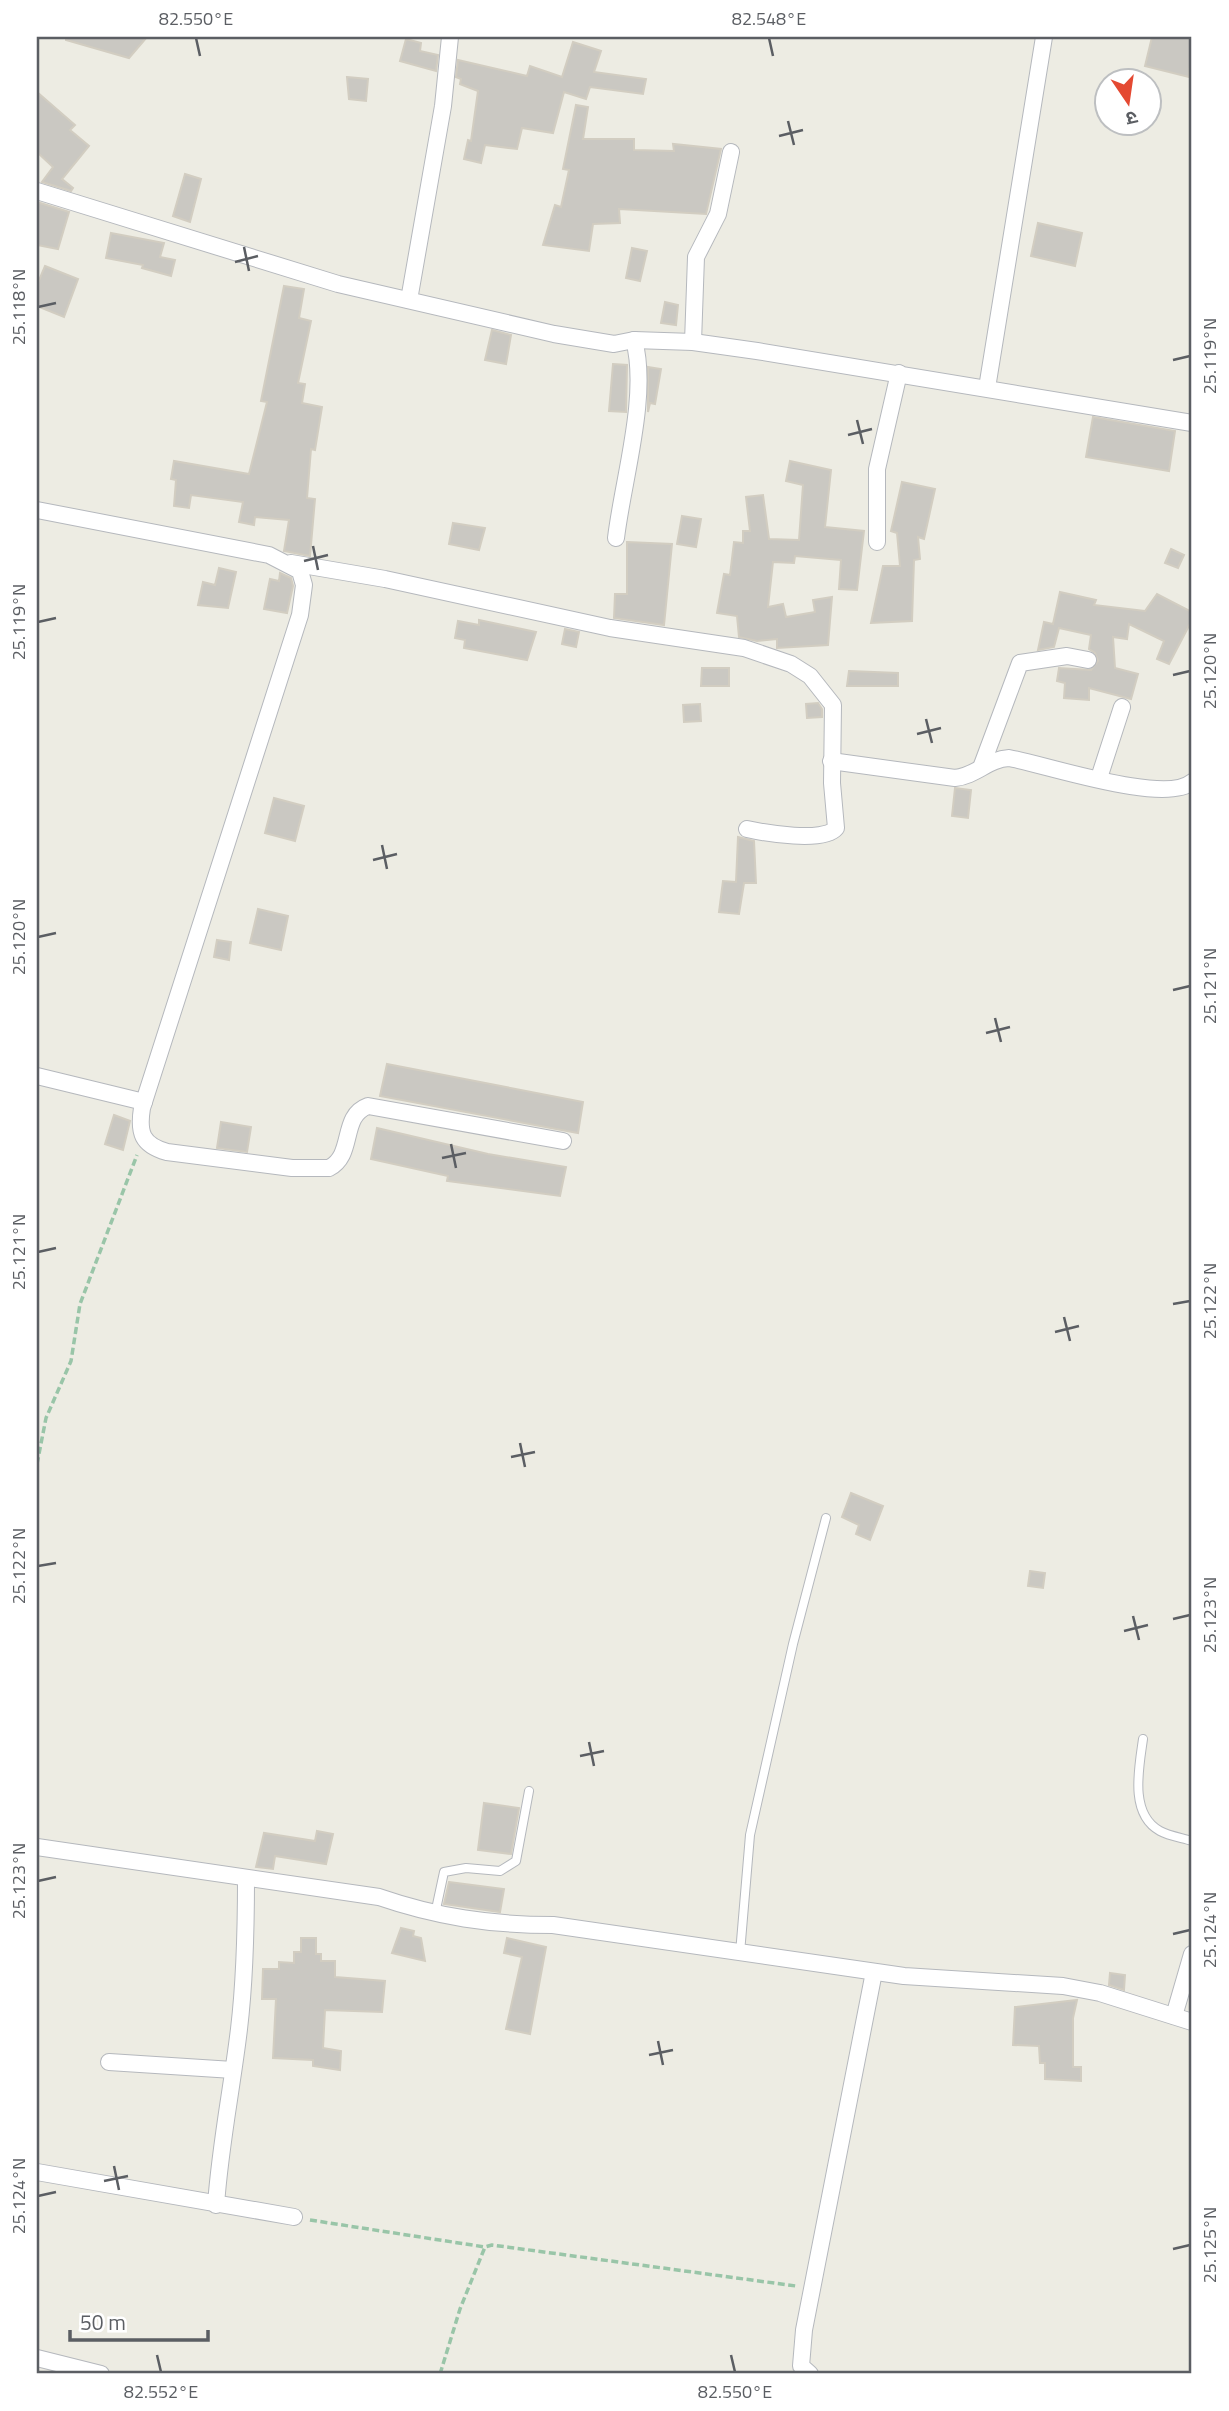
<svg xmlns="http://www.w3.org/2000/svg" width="1229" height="2411" font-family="'Titillium Web','Noto Sans Devanagari',sans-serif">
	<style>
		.building { fill: #cac8c2; stroke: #d2cdc1; stroke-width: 2 }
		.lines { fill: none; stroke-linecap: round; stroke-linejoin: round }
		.lane-casing { stroke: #b5b8bd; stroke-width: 10 }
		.street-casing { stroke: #b5b8bd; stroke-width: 18 }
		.path { stroke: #99c5a8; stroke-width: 3.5; stroke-dasharray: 7 3.5; stroke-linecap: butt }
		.lane { stroke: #fff; stroke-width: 8 }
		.street { stroke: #fff; stroke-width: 16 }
		.ticks { fill: none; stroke: #5b5e63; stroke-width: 2.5 }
		.neatline { fill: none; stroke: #5b5e63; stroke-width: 2.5 }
		.ticks-label { font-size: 18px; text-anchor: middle; fill: #5b5e63 }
	</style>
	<rect width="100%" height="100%" fill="#edece3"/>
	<!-- building -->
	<g class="building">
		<path d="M66,37H147L129,58L66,40Z"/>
		<path d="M1152,37H1192L1189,77L1145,66Z"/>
		<path d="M406,39L421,43L420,51L438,55L436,71L400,61Z"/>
		<path d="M573,42L601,51L594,72L646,79L643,94L590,87L586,99L564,92L553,133L522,128L517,149L485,145L481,163L464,159L468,140L471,141L478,91L460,84L461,79L456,77L458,60L527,76L530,66L562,77Z"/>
		<path d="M347,77L368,79L366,101L349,99Z"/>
		<path d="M37,92L75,125L70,130L89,146L62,179L73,188L71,191L42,182L53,167L37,152Z"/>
		<path d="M576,105L588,107L583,139H634V150L674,151L673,144L721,149L706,214L619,209L620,223L593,224L589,251L543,245L555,205L561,207L569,170L563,169Z"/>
		<path d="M185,174L201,179L190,222L173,216Z"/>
		<path d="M37,202L69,212L58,249L37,245Z"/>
		<path d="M1038,223L1082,233L1075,266L1031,256Z"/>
		<path d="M111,233L164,243L160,257L175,260L171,276L142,268L143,265L106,258Z"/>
		<path d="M632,248L647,251L640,281L626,278Z"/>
		<path d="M45,266L78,279L64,317L37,306V285Z"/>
		<path d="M284,286L304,289L299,318L311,321L298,383L305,384L302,403L322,407L315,450L311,449L307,498L315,499L310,556L284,551L289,520L255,517L254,525L239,522L243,502L191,495L189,508L174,506L176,480L171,479L174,461L249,474L267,402L261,401Z"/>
		<path d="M665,302L678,305L676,325L661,323Z"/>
		<path d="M492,330L511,335L506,364L485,360Z"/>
		<path d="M613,364L627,365L626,412L609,411Z"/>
		<path d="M648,367L661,369L655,404L650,403L648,412Z"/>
		<path d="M1093,417L1175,431L1169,471L1086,457Z"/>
		<path d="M790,461L831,470L825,527L864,531L857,590L839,589L841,560L795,556L794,563L773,562L768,607L783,604L786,617L815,612L813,600L832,597L828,645L777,648V639L757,641L739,637L737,616L717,613L724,574L730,575L734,542L743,543V531H750L746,497L763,495L769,539L799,540L803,485L786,481Z"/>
		<path d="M902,482L935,489L924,539L918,537L920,559L914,560L912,621L871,623L883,566H900L897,533L891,531Z"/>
		<path d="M682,516L701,519L696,547L677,544Z"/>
		<path d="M453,523L485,528L479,550L449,544Z"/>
		<path d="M627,542L672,544L664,625L614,618L615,594H627Z"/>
		<path d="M1171,549L1184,555L1178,568L1165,563Z"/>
		<path d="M219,568L236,572L228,608L198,605L203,582L215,585Z"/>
		<path d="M280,573L291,578L293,586L287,613L264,609L270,579L279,581Z"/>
		<path d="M1060,592L1096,600L1094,605L1145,611L1157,594L1192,612V620L1169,664L1157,659L1164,641L1129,624L1127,639L1113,637L1115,668L1138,674L1131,699L1089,688V700L1064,698L1065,683L1057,681L1059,668L1091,670L1098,661L1095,653L1089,649L1091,635L1059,628L1054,647L1038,650L1044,622L1053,624Z"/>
		<path d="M479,620L536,632L527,660L464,648L465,640L455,638L458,621L479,625Z"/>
		<path d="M565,629L579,632L576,647L562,644Z"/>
		<path d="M702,668H729V686H701Z"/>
		<path d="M849,671L898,673V686H847Z"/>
		<path d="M818,703L822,709V717L807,718L806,704Z"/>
		<path d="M700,704L701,721L684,722L683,705Z"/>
		<path d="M955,788L971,790L968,818L952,816Z"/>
		<path d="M274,798L304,806L295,841L265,833Z"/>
		<path d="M738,837L754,841L756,883H744L739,914L719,912L723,881L736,882Z"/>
		<path d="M258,909L288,916L281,950L250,943Z"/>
		<path d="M217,940L231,942L229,960L214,957Z"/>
		<path d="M387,1064L583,1102L578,1133L380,1096Z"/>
		<path d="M114,1115L130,1121L123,1150L105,1144Z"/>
		<path d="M221,1122L251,1127L247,1152L217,1148Z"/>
		<path d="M377,1128L488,1154L566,1167L560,1196L447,1181L448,1176L371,1159Z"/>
		<path d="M851,1493L883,1506L870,1540L856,1534L859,1525L842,1517Z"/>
		<path d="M1030,1571L1045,1573L1043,1588L1028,1586Z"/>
		<path d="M484,1803L519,1808L511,1854L478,1850Z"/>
		<path d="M317,1831L333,1834L326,1864L275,1856L273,1869L256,1867L264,1833L315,1841Z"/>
		<path d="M449,1882L504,1889L500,1912L444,1904Z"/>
		<path d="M401,1928L414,1931L413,1936L421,1938L425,1961L392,1953Z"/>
		<path d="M301,1938H316V1954H321V1961H335V1977L385,1981L382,2012L325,2010L323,2048L341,2051L340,2070L313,2066V2060L273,2058L276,1999H262L263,1969H279V1962L294,1963V1952H301Z"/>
		<path d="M507,1938L546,1947L530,2034L506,2029L522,1957L504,1953Z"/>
		<path d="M1110,1973L1125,1975L1124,1990L1109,1985Z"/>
		<path d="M1077,2000L1073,2018V2067H1081V2081L1045,2079V2063H1040L1039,2046L1013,2045L1015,2007Z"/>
	</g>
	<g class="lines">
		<!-- lane casing -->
		<g class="lane-casing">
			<g id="lane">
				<path d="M1143,1739C1139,1768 1129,1814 1160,1831C1169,1836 1183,1838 1192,1841"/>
				<path d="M435,1914L444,1872L466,1868L500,1871L516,1861L529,1791"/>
				<path d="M740,1953L750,1835L793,1644L826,1518"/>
			</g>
		</g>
		<!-- street casing -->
		<g class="street-casing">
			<g id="street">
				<path d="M37,191L338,284L554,334L614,344L634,340L693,342L757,351L1192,423"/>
				<path d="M409,300L443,106L450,37"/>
				<path d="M693,342L696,257L718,214L731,152"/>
				<path d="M987,388L1044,37"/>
				<path d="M37,510L269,555L300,571L304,585L300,615L142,1108C138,1133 142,1145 167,1152L292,1168H329C355,1155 340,1116 368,1106L563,1141"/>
				<path d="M616,538C623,479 649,396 634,340"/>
				<path d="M877,542V469L899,373"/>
				<path d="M291,563L385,579L610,628L744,648L791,664L810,676L833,705L832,783L836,828C824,843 765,833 747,829"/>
				<path d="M831,761L955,778C976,776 988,759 1009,758C1047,765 1165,805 1192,782"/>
				<path d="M982,765L1020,663L1067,656L1088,660"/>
				<path d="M1099,778L1122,707"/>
				<path d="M37,1076L144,1102"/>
				<path d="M37,1847L379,1897C437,1917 491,1925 553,1925L904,1976L1063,1986L1100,1993L1192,2022"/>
				<path d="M1174,2016L1192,1954"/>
				<path d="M109,2062L233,2070"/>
				<path d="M37,2172L294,2217"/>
				<path d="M216,2205C220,2146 232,2088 239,2029C245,1979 246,1929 246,1879"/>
				<path d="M37,2358L101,2374"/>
				<path d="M810,2374L801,2366L804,2330L874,1972"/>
			</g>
		</g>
		<!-- path -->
		<g class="path">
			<path d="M37,1464L46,1418L71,1361L80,1304L137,1155"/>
			<path d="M310,2220L485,2247"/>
			<path d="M440,2374L460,2309L485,2247L492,2245L796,2286"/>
		</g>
		<!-- lane -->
		<use href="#lane" class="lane"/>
		<!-- street -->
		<use href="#street" class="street"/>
	</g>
	<!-- ticks -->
	<path class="ticks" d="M196,38L200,56M769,38L773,56M788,121L794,145M779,136L803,130M244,247L249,271M235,262L258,256M38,307L56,303M1173,360L1190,356M857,420L863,444M848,435L872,429M313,546L318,570M304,561L328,555M38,622L56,618M1173,675L1190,671M926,719L932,743M917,734L941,728M382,845L387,869M373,860L397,854M38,937L56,933M1173,990L1190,986M995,1018L1001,1042M986,1033L1010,1027M451,1144L456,1168M442,1158L466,1153M38,1252L56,1248M1173,1304L1190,1301M1064,1317L1070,1341M1055,1332L1079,1326M520,1443L525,1467M511,1457L535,1452M38,1566L56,1563M1133,1616L1139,1640M1173,1619L1190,1615M1124,1631L1148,1625M589,1742L594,1766M580,1756L604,1751M38,1881L56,1877M1173,1934L1190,1930M658,2041L663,2065M649,2055L673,2050M114,2166L119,2190M104,2181L128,2176M38,2196L56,2192M1173,2249L1190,2245M157,2355L161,2372M731,2355L735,2372"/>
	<!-- border -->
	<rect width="1229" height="2411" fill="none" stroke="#ffffff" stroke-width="77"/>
	<!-- north arrow -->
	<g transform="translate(1128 102) rotate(167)"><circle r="33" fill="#ffffff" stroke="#bdbfc1" stroke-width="2"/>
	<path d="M0-5L12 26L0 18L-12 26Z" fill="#e44932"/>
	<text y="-10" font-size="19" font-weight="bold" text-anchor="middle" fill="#5b5e63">उ</text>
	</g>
	<!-- scale -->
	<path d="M70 2330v10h138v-10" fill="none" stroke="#5b5e63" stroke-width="3.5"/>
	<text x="80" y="2330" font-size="21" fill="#5b5e63" stroke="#ffffff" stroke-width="5" paint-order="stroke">50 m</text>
	<rect x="38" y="38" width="1152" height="2334" class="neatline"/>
	<g class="ticks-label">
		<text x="196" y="25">82.550°E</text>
		<text x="769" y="25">82.548°E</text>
		<text transform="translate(19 307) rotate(-90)" y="6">25.118°N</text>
		<text transform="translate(1210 356) rotate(-90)" y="6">25.119°N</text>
		<text transform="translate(19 622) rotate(-90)" y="6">25.119°N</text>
		<text transform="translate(1210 671) rotate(-90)" y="6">25.120°N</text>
		<text transform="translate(19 937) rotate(-90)" y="6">25.120°N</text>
		<text transform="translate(1210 986) rotate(-90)" y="6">25.121°N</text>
		<text transform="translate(19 1252) rotate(-90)" y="6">25.121°N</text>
		<text transform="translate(1210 1301) rotate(-90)" y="6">25.122°N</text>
		<text transform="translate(19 1566) rotate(-90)" y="6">25.122°N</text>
		<text transform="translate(1210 1615) rotate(-90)" y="6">25.123°N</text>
		<text transform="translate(19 1881) rotate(-90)" y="6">25.123°N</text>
		<text transform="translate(1210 1930) rotate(-90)" y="6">25.124°N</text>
		<text transform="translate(19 2196) rotate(-90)" y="6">25.124°N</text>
		<text transform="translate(1210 2245) rotate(-90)" y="6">25.125°N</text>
		<text x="161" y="2398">82.552°E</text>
		<text x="735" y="2398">82.550°E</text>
	</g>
</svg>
